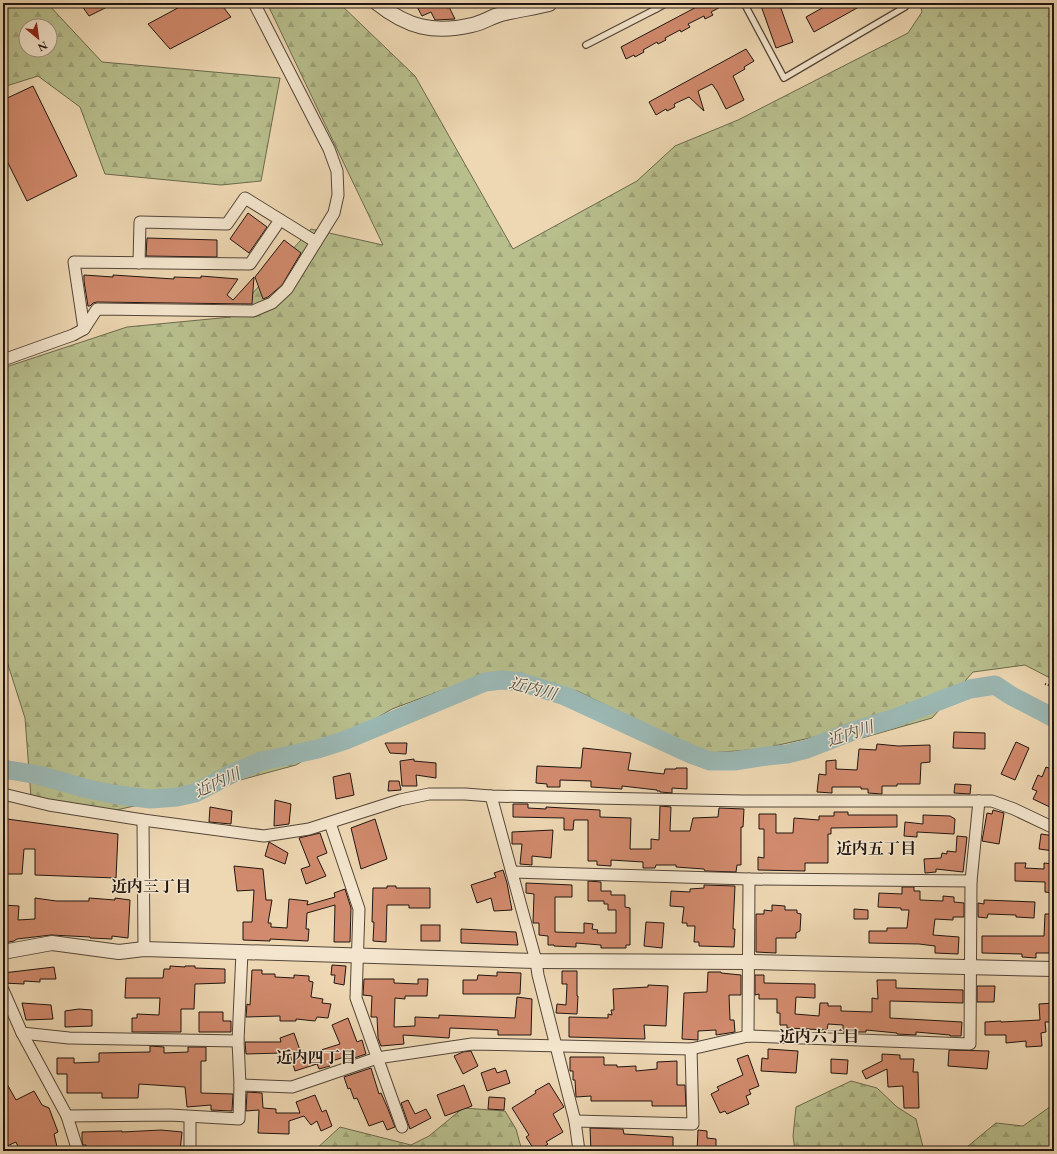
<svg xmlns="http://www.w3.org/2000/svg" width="1057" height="1154" font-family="'EB Garamond','Noto Serif JP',serif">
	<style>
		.forest { fill: url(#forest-firs); stroke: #6c6a4e; fill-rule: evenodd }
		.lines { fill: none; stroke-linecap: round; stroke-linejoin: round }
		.river { stroke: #9bb8b4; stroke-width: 19 }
		.building { fill: #d18a6d; stroke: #201510 }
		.service-casing { stroke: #544639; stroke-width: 8 }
		.minor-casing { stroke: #544639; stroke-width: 13 }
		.tertiary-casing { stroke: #544639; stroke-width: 16 }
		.path { stroke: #201510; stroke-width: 2; stroke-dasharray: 1 2; stroke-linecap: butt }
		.service { stroke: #f4e6ce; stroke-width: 5.5 }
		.minor { stroke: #f4e6ce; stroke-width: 11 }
		.tertiary { stroke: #f4e6ce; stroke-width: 14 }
		.labels { text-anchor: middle; stroke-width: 3; stroke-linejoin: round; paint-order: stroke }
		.water-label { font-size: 16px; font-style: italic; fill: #4b4e49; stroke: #f4e6ce }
		.neighbourhood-label { font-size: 16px; font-weight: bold; fill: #201510; stroke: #f4e6ce }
	</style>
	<defs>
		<pattern id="forest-firs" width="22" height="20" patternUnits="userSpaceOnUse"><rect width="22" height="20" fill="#b8bf8d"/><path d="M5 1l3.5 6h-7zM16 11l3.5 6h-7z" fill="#9ea379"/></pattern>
	</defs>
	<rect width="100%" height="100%" fill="#eed8b3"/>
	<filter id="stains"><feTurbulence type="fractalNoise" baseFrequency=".005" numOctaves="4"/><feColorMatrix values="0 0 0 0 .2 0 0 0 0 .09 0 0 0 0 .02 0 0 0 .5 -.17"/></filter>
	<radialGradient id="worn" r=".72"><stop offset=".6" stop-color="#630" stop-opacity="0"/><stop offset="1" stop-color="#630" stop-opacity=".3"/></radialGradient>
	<!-- forest -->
	<g class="forest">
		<path d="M3,3H47L102,62L280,78L261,181L221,185L105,174L80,107L38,76L3,87ZM26,26H50V50H26Z"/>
		<path d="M267,3H339L415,76L513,249L637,181L675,146L738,120L908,33L922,12L920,3H1054V680L1025,665L973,672L932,718L862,738L814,737L761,749L710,753L672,737L577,691L483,675L392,709L296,765L192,793L103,813L31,797L25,718L3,649V368L127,327L231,317L311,229L383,245Z"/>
		<path d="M851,1081L877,1088L897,1107L916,1119L924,1151H795L793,1136L796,1107Z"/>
		<path d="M1054,1104V1151H962L996,1123L1023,1126Z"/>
		<path d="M463,1108L505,1111L516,1129L522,1151H314L340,1127L411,1145L429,1136Z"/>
	</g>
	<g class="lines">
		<!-- river -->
		<path class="river" d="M3,769L38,775L88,789L118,795L151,799L177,797L195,793L233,773L262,761L318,749L346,740L485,682L502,680L521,682L565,696L691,754L710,761H734L767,756L787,754L807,749L853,731L895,718L970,689L995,685L1010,695L1054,718"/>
	</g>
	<!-- building -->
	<g class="building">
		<path d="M80,3H115L89,16Z"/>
		<path d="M187,3H220L231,17L170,49L148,24Z"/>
		<path d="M415,3H447L445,4L447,8L449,7L455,19L435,20L431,12L422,16Z"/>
		<path d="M704,3H728L711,12L713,15L705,19L704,16L688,24L690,27L681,32L680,30L665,38L666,40L658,44L657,42L643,50L644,52L635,57L634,55L626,59L621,47Z"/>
		<path d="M760,3H779L793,42L776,48Z"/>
		<path d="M831,3H866L814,32L806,17Z"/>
		<path d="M746,49L754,61L744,67L745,69L733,76L744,100L726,109L717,91L712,84L698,91L704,111L689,97L674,104L675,107L667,111L666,109L656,115L649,102Z"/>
		<path d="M33,86L77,176L27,201L7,161L3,163V100Z"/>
		<path d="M248,213L267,227L249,253L230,239Z"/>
		<path d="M147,238L217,240V257L146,256Z"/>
		<path d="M284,240L301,253L282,285L268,297L263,299L255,277Z"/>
		<path d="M84,275L113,277V275L174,279V277L201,278V276L238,279L227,295L233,300L254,277L252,304L97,302L93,303L90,306H88L84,281Z"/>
		<path d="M954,732L985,733V749L953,748Z"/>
		<path d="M1016,742L1029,748L1015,780L1001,774Z"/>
		<path d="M385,743H407L406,754L390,753Z"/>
		<path d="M877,744L898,746L930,745V762L921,763L920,784H897V786H882V794L868,793V789H861V787H832V793L817,792L819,774L826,775V761L836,760V769L857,770L859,749L876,750Z"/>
		<path d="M583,748L631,753L628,770L664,774L665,769H676V768H687V789L672,788V793L660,792V791H657V790L622,786V789L591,787V781L560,780V787H547V784L536,783L537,766L581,768Z"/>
		<path d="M414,759V761L436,763V778L416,775L417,786H402L400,761Z"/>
		<path d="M1046,767L1054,770V809L1033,799L1037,791L1032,789L1038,775L1042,777Z"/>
		<path d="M350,773L354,795L336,799L333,777Z"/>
		<path d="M389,781H399L401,790L388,791Z"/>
		<path d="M955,784L971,785L970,794L954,793Z"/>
		<path d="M275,800L291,804L289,824L274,826Z"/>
		<path d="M513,804H528V808L546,809V807L600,810V817L631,818L630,849H651V839L659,840L660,806L671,807L670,831H690L693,818L718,817L719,808L744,809L743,827H741V865H737L736,872L705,871L704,869L676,867V865H656L655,868H643V862L611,860V866L597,865V861H588V820H574L573,830H564V818L513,817Z"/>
		<path d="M210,807L232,811L231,824L209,822Z"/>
		<path d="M993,810L1004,813L999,844L982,841L987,813L992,814Z"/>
		<path d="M834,812H848V815H897V827L831,828V834H828V863H805V871L758,870V857L764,858V829H759V814H776V833H793L794,818L819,820V816H834Z"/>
		<path d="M923,815L950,816L955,819L954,834L917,832V837L904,836L905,822L923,824Z"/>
		<path d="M7,819L118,834L116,878L35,875V849H24L22,874H6Z"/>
		<path d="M375,819L387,859L361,869L351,828Z"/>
		<path d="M553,830L551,858L532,856V865L520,864L522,844H512V832Z"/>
		<path d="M320,833L327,853L317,857L326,876L306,884L301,869L310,866L299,838Z"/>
		<path d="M1041,834L1054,836V851L1039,849Z"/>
		<path d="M957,836L967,837L963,872L936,869V872L925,873L924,859L941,858L942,853L947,854V851L956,852Z"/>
		<path d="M269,842L288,853L285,864L265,856Z"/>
		<path d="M1015,863H1026L1025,868L1044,869V863L1054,864V893L1045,892V882L1015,881Z"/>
		<path d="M234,866L263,869L266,900H272L268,923H271V927L287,928L289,899L308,901L307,905L335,897L334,893L345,889L351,908L350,942H334L335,905L307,913L306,929H309L308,941L270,939V941L243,940V922H252L254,890L237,891Z"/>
		<path d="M503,870L507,883L512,910L494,911L491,898L477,903L471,885L496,877L494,873Z"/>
		<path d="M588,881L601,882V891H611V895H625V907L630,908V945H626V948H601V945L576,943V947L554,946V945H548V936L539,935V923H533L534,894L526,893V883L572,885V897H555V932L584,933V923L593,924L592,929L598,930L597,933H616V910H608V904H604V901H588Z"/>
		<path d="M704,885L735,886L733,929H735L734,947L699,946V942H694L695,926H687V923H682L684,907L670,906L671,891L690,892V889L704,888Z"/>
		<path d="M387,886H396V888H430V908H409V905H387L386,942L373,941L374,922H372L373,888H387Z"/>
		<path d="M902,887H914V891H920V900L943,901V896L954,897V902L964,903V917H953V920L935,919L933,935L959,937L958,954L935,953V946L919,944L869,943V931H887V928H907L909,910H901V908L878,907L879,893L902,894Z"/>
		<path d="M35,898L56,901H89V898L115,900V898L130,900L128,938L112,936V939L90,938V937L51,935L17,939L14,941L3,943V905L19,906L18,920L35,919Z"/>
		<path d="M984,900L1035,902L1034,918L1016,917V915L988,914L987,918L978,917V903L984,904Z"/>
		<path d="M772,905L785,906V910H797V913L801,914L800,931L796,933V938H776V953L756,952V914H764V910L772,911Z"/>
		<path d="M854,909L868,910V919H854Z"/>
		<path d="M1045,914H1054V953H1036V958L1022,957V954L982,953V936H1044Z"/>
		<path d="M646,922L664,923L662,948L644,946Z"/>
		<rect x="421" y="925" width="19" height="16"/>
		<path d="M461,929L516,932L518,945L461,943Z"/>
		<path d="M332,965L346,966L344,985L334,983L335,975H331Z"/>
		<path d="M170,966L185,967V966H195V968L225,969V983L195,984L194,1009H181V1032H132V1018H137V1014L159,1015L160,998H125L126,978H163L164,969H170Z"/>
		<path d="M54,967L56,979H40V982L24,981V984L3,983V973Z"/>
		<path d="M252,970H262V974H275V977L294,978V975L309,976V981L313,982L311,997L323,999L322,1003L331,1004L328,1018L317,1017L315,1021L296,1019V1021H280V1016L246,1017L247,1004L250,1005Z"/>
		<path d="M562,971H577V996H578L577,1014L556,1013L557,1004L566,1005L567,984H562Z"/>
		<path d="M497,972L521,973L520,994H463V980H477L478,975L497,976Z"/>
		<path d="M708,972H721V973L741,975V995H729L730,1020H734L735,1032L716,1035V1030L698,1031V1040L682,1039L684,993L707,992Z"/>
		<path d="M755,975H764V983L815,984V998L796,997L795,1014L819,1016L820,1003H828V1006H841V1011L872,1012V998L878,999L877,980H896V988L963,990V1003L890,1001V1018L962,1022L961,1036H950V1035L916,1032V1035L897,1034V1033L866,1030V1032H843V1025L828,1024L827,1030L787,1028V1025H780V1013H777V999H759V994L755,995Z"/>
		<path d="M364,979H394V983L418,984V979H428L427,996H405V999L395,998L394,1027L415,1026V1017L439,1018V1015L515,1018L517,997L532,999L531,1035H498V1030L450,1028L449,1038L403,1035L404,1044L381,1046L378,1038L377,1017H371L372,996L363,995Z"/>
		<path d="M648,985L668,986L666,1026L644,1025L645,1039L569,1037V1017L608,1018V1014L612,1015L611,1010H614L613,989L648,987Z"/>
		<path d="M977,986H995L994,1002H977Z"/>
		<path d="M22,1003L51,1005L53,1019L26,1020Z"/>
		<path d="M1054,1003V1022H1045L1046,1032L1041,1033L1042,1046L1026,1047V1041L1006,1043V1035H985V1022L1001,1021V1022L1040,1020L1039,1004Z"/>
		<path d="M79,1009L92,1010V1026L65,1027V1011Z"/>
		<path d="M199,1012H223V1021H231V1032H199Z"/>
		<path d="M348,1018L357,1042L362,1040L366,1054L351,1059L350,1055L329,1062L330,1066L319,1069L317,1064L295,1071L289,1051L283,1053L246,1054L245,1042H281L280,1038L294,1033L302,1056L340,1044L332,1025Z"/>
		<path d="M150,1046L164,1047V1053L188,1052V1047H206V1061H201V1093L233,1094L232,1111L211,1110V1105L187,1107L185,1087L139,1084L138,1098H102V1093H67V1074H57V1058H74V1063L99,1062V1053L150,1052Z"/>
		<path d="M768,1049L798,1051L796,1073L761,1071L762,1058L768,1059Z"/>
		<path d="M949,1050L989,1051L987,1069L948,1066Z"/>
		<path d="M471,1051L478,1066L463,1074L454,1056L463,1052Z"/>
		<path d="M882,1054L900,1055V1059H914L913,1072H918L919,1108H904L903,1086L888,1087L887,1069L866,1079L862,1071L882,1061Z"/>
		<path d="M748,1055L759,1086L749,1090L751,1094L746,1096L749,1104L727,1114L725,1111L720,1113L711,1094L719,1090L717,1087L743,1075L737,1059Z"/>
		<path d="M570,1057H604V1065H617V1067L636,1066V1071L657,1069V1062L677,1061V1085H685L686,1106H652V1101H591V1096L576,1097L575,1080H573V1071H570Z"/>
		<path d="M831,1059L848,1060L847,1074L831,1073Z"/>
		<path d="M371,1068L379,1094L381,1093L388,1109L395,1127L387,1130L383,1121L369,1126L357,1098L354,1099L350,1088L348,1089L344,1077Z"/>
		<path d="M495,1068L497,1073L506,1070L510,1083L487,1091L481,1073Z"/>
		<path d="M3,1077L16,1100L34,1091L42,1105L49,1108L58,1132L54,1134L58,1151H20L16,1142L7,1146L3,1136Z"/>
		<path d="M549,1083L564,1107L553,1114L563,1132L546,1142L548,1144L538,1151H535L526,1137L529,1135L512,1108L536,1093L535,1091Z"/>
		<path d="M464,1085L472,1106L445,1116L437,1095Z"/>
		<path d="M247,1092L262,1093L263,1108L276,1109V1113H300L296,1102L315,1095L322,1112L326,1110L332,1126L321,1131L317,1121L311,1125L304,1116L289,1121V1134L258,1133L259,1110L246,1111Z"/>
		<path d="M489,1097L505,1098L504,1110L488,1109Z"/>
		<path d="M408,1100L415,1114L426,1109L431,1118L410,1129L401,1103Z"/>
		<path d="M590,1128L623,1129L624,1134L673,1137V1151H591Z"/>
		<path d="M161,1130L182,1132L180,1151H141V1147L100,1148V1151H86V1145H83L82,1141V1132L122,1131V1132Z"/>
		<path d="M698,1130L707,1131V1138L716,1139V1151H697Z"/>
	</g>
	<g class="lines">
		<!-- service casing -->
		<g class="service-casing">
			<g id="service">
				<path d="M744,3L784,78L905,7L906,3"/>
				<path d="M656,9L667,3"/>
				<path d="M586,45L656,9L653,3"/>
			</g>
		</g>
		<!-- minor casing -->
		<g class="minor-casing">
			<g id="minor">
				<path d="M139,263L140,222L227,224L245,198L316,242"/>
				<path d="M84,329L74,262L250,264L280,220"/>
				<path d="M3,360L73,335L84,329L97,309L253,311L272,303L287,289L334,213L338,195L337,171L329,149L254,3"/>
				<path d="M3,794L49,805L143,820L264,836L309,829L400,800L429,794H465L491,796L743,801H992L1014,809L1054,828"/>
				<path d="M491,796L536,961L538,975L575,1121L579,1151"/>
				<path d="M143,820L144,949"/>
				<path d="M330,823L359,909L356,998L402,1127"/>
				<path d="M971,881L979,801"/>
				<path d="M3,990L22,1033L69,1038L238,1041"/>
				<path d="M22,1033L67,1116L78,1151"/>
				<path d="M748,1036L749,879"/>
				<path d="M240,1085L292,1087L377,1058L472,1044L691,1049L748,1036L970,1044L971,881L749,879L512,872"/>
				<path d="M67,1116L170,1115L239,1119L240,1085L238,1041L242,952"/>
				<path d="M190,1117V1151"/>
				<path d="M575,1121L693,1124L691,1049"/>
			</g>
		</g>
		<!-- tertiary casing -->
		<g class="tertiary-casing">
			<g id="tertiary">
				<path d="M377,3C407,27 433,34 472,25C482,23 491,17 501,14C517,10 533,8 549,4V3"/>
				<path d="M3,952L52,943L119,952L144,949L536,961L748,962L1054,969"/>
			</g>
		</g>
		<!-- path -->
		<path class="path" d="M1045,684L1054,687"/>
		<!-- service -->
		<use href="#service" class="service"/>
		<!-- minor -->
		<use href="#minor" class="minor"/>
		<!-- tertiary -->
		<use href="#tertiary" class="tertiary"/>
	</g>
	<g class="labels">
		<!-- water labels -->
		<g class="water-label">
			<text transform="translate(533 688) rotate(15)" y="6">近内川</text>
			<text transform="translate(850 733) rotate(-18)" y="6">近内川</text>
			<text transform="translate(217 782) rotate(-24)" y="6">近内川</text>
		</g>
		<!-- neighbourhood labels -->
		<g class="neighbourhood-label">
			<text x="876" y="854">近内五丁目</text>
			<text x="151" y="892">近内三丁目</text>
			<text x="819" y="1042">近内六丁目</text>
			<text x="316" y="1063">近内四丁目</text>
		</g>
	</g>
	<!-- margin -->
	<rect width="1057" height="1154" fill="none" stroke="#eed8b3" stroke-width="16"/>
	<rect x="4" y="4" width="1049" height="1146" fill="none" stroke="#201510" stroke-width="2"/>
	<rect x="8" y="8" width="1041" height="1138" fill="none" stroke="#201510"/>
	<!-- north arrow -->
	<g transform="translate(38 38) rotate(151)"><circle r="19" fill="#f4e6ce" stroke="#9f9282"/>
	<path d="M0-3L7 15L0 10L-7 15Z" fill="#8f2418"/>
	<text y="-6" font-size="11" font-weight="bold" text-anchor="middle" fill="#201510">N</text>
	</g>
	<rect width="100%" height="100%" filter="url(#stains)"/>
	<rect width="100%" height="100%" fill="url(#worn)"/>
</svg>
